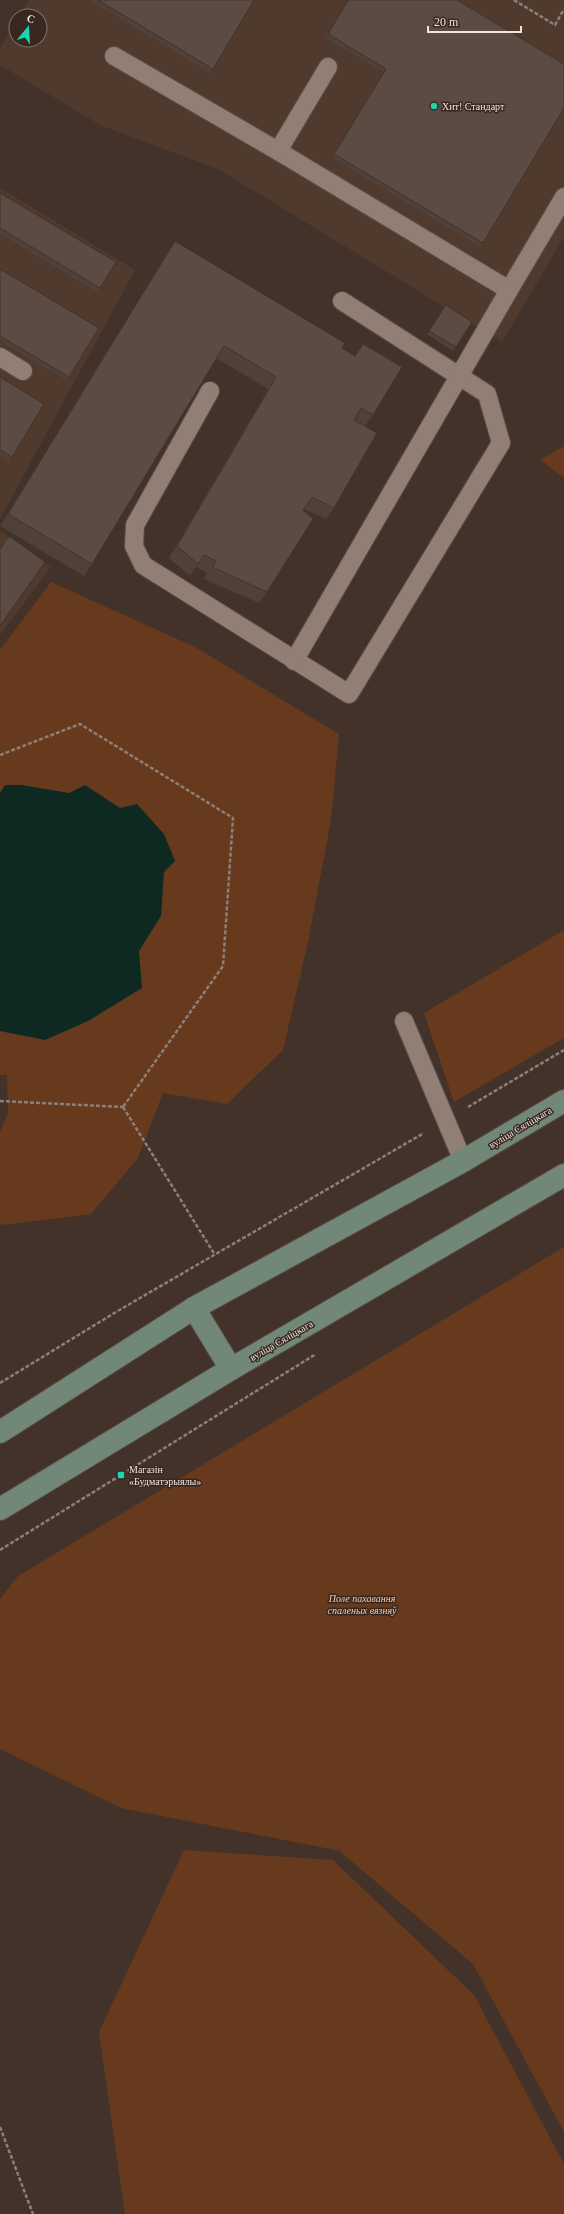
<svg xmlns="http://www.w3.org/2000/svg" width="564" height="2214" font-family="'Times New Roman',serif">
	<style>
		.built { fill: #503a2e }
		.green { fill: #673a1d }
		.water { fill: #0d2922 }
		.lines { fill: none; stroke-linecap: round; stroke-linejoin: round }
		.lane-casing { stroke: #5c4f47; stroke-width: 20 }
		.secondary-casing { stroke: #5c4f47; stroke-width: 24 }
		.path { stroke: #8d7f78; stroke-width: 2.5; stroke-dasharray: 4 2; stroke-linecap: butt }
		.lane { stroke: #917e74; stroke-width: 18 }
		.secondary { stroke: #718879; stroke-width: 22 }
		.wall { fill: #4f4039 }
		.building { fill: #5c4b42; stroke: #40342e }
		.poi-dot { fill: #1bd5b1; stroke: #382820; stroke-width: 1.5 }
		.labels { text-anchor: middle; stroke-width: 3; stroke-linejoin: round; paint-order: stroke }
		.poi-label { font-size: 10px; fill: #efe4de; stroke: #382820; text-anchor: start }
		.street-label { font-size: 10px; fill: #efe4de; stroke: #382820 }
		.park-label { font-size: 10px; font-style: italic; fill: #fec9ab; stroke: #382820 }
	</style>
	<rect width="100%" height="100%" fill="#42322a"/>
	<!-- built -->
	<g class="built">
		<path d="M29,0H564V237L502,342L218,169L102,126L0,65V49L16,22V40H40V16H20Z"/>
		<path d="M0,188L135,270L0,519Z"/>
		<path d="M0,530L51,567L0,635Z"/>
	</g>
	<!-- green -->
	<g class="green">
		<path d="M564,446V478L540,460Z"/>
		<path d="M51,582L195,647L339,734L331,820L308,942L283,1050L227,1104L163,1093L138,1158L91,1214L2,1225L0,1222V1132L8,1113L7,1075H0V650Z"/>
		<path d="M564,930V1038L454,1102L424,1013Z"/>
		<path d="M564,1247V2132L473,1964L344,1855L340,1851L121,1808L0,1749V1599L18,1576Z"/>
		<path d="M184,1850L333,1860L474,1995L564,2164V2214H125L99,2032Z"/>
	</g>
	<!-- water -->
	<path class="water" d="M5,785H21L69,793L85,785L120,808L137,804L164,834L175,861L164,872L161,916L139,951L142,988L88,1021L45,1040L0,1031V793Z"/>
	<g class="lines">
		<!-- lane casing -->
		<g class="lane-casing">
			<g id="lane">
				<path d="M114,56L278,151L509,290L564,197"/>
				<path d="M278,151L328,67"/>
				<path d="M0,357L23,371"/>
				<path d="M210,391L135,525L134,546L143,565L349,694L501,443L487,394L342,301"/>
				<path d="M294,661L509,290"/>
				<path d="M404,1021L463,1161"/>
			</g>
		</g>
		<!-- secondary casing -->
		<g class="secondary-casing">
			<g id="secondary">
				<path d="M194,1308L231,1369"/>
				<path d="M0,1432L194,1308L463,1161L564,1101"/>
				<path d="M0,1509L231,1369L564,1175"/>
			</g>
		</g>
		<!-- path -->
		<g class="path">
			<path d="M514,0L555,25L564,9"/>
			<path d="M0,755L80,724L233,818L223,966L123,1107"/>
			<path d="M0,1101L123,1107"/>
			<path d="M123,1107L215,1255"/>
			<path d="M468,1107L564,1050"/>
			<path d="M0,1383L116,1312L424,1133"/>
			<path d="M0,1550L316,1354"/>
			<path d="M0,2127L33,2214"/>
		</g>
		<!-- lane -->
		<use href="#lane" class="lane"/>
		<!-- secondary -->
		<use href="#secondary" class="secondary"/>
	</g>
	<!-- wall -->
	<g class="wall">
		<path d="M89,0H254L210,73Z"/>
		<path d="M348,0H457L483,243L480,247L332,158L383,72L325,38Z"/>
		<path d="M0,193L100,288L97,292L0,234Z"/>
		<path d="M175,241L342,348L355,355L363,344L373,415L365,426L334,508L326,519L304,509L267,592L259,603L204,579L207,573L196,567L190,576L169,558L268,389L216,358L92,564L84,576L0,526L167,253Z"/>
		<path d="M0,269L69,377L67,381L0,341Z"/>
		<path d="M446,305L472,322L453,351L427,334Z"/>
		<path d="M0,377L12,457L9,461L0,456Z"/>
	</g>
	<!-- building -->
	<g class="building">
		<path d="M98,0H254L213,69Z"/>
		<path d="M348,0H457L564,64V108L483,243L334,154L386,69L328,34Z"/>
		<path d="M0,193L116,262L100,288L0,228Z"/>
		<path d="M175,241L345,343L342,348L355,356L363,344L402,367L373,415L361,408L354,420L377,433L334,508L312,497L303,510L313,519L267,592L212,567L216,561L204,555L198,564L177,546L276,377L224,346L92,564L8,514Z"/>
		<path d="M0,269L99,328L69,377L0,336Z"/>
		<path d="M446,305L472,322L456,347L429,331Z"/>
		<path d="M0,377L44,404L12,457L0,450Z"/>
		<path d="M0,482L3,484L0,490Z"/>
		<path d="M9,536L45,562L0,626V549Z"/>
	</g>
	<!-- markers -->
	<g class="poi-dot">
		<circle cx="434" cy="106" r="4"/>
		<rect x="117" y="1471" width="8" height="8" rx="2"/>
	</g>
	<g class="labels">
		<!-- poi labels -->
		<g class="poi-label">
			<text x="442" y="110">Хит! Стандарт</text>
			<text x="129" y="1473">Магазін<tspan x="129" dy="12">«Будматэрыялы»</tspan></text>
		</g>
		<!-- street labels -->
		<g class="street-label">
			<text transform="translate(520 1127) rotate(-31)" y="4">вуліца Сяліцкага</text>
			<text transform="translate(281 1340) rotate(-30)" y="4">вуліца Сяліцкага</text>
		</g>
		<!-- park labels -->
		<g class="park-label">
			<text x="362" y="1602">Поле пахавання<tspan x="362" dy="12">спаленых вязняў</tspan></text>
		</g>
	</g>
	<!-- north arrow -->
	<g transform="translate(28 28) rotate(18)"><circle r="19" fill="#382820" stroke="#81736c"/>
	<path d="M0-3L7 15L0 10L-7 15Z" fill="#1bd5b1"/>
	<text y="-6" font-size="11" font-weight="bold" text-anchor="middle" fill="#efe4de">С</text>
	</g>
	<!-- scale -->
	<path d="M428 26v6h93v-6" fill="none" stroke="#efe4de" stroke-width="2"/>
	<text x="434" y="26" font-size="12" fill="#efe4de" stroke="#382820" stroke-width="3" paint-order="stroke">20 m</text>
</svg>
